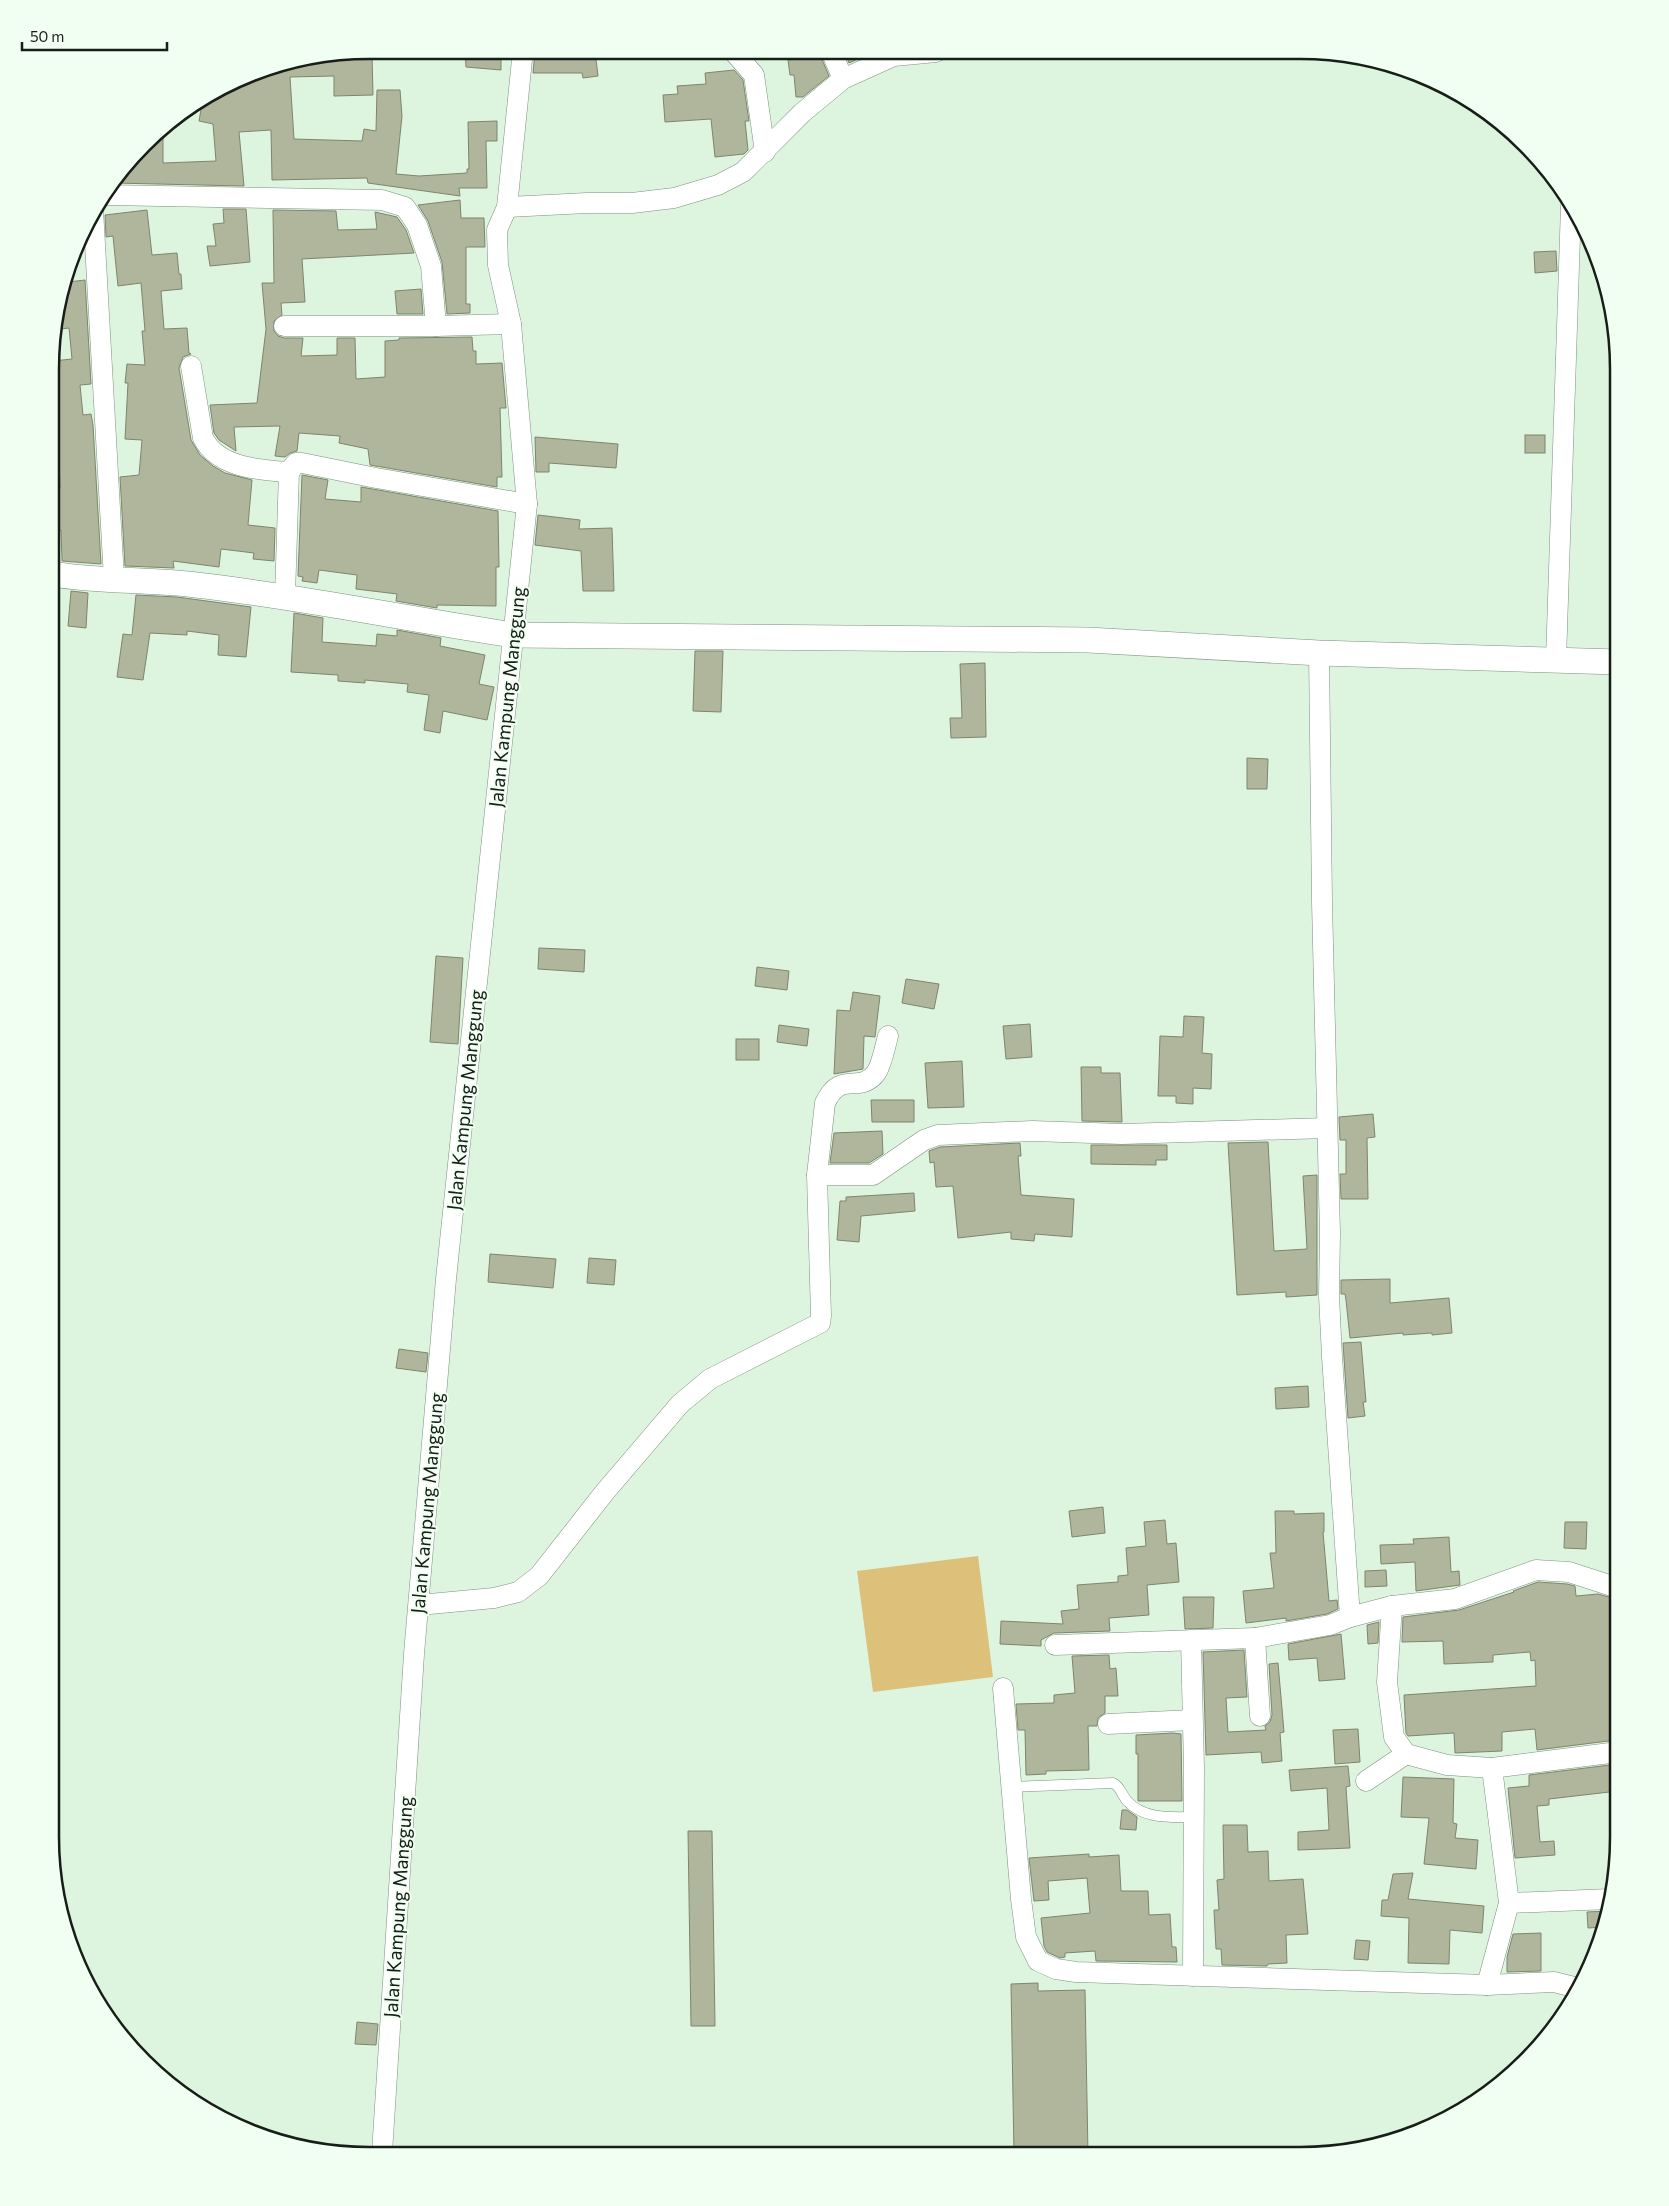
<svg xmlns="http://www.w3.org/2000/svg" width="1669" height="2206" font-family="Commissioner,sans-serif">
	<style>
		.green { fill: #ddc17a }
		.building { fill: #b0b69c; stroke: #7f856d }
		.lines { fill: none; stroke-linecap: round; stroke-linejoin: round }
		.service-casing { stroke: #7d917f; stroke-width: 11 }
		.minor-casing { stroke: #7d917f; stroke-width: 21 }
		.tertiary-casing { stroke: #7d917f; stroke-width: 26 }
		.service { stroke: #fff; stroke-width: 10 }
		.minor { stroke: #fff; stroke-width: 20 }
		.tertiary { stroke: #fff; stroke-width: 25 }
		.labels { text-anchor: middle; stroke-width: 4; stroke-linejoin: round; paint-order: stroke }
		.street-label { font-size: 19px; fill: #161e17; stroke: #f1fef2 }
		.rim { fill: none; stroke: #161e17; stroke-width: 2.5 }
	</style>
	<rect width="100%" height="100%" fill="#ddf4df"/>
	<!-- green -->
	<path class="green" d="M978,1556L993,1677L873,1692L857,1571Z"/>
	<!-- building -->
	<g class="building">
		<path d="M465,50H501V70L466,67Z"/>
		<path d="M562,51H595L598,76L583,78L582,73H533L535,52Z"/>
		<path d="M849,51H864L865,56L849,63L846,55L850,54Z"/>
		<path d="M348,54V55H372L373,95L334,96V76L290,77L294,139L362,141L364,129L376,131L377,90H400L402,116L396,174L419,176L467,173V169H469L468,122L497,121V141H486L487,188H459L460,196L368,183L367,178L272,180L271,130L239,132L244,186L114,183L159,129L163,127V163L216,161L213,124L199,121L202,104L266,67Z"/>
		<path d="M821,57L829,76L803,97H796L794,75H790L788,60Z"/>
		<path d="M734,70L743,80L749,121H745L748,150L744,154L715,157L711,119L665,122L663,95L678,94L677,86L706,84L705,73Z"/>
		<path d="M460,200L461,218H484L485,247H466V304H470V313L447,314L442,262L428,221L418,205Z"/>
		<path d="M223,209H246L250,262L210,266L207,246H216L213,224L224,223Z"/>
		<path d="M147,210L152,255L177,253L179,274H181L182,289L161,291L164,329L187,328L189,353L191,354L183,357L179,368L191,440L200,455L213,466L225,473L252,480L248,525L275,528L274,561L253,559L254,553L221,549L219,567L173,561L174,568L125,566L120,477L139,475L142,440L125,439L128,383H125L127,364L145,365L142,331H145L141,283L118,286L113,236L106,237L105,215Z"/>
		<path d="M273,210L336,211L338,230L377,229L375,212L397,217L406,230L414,253L302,259L305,302L281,303L282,315L274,321V331L278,336L284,338H303L301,356L337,355V338H355L356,379L385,377V341L399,340V338L472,337L473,351H476V364L502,363L506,408H500L502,477H497V487L370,465L368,449L339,443L340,436L299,433L297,451L290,453L285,457L275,456L280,426L234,427L236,451L219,440L214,433L210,405L257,403L266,329L262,283H274Z"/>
		<path d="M1556,251L1557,271L1535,273L1534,252Z"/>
		<path d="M85,280L91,384L80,385L83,415L91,414L93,425L101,564L62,561L61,530H52V489L60,488L58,435H53V406H55L53,361L72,359L69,328L53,330V327L68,282Z"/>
		<path d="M421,289L423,314H397L395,291Z"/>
		<rect x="1525" y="435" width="20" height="18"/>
		<path d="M535,437L618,444L616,468L549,463V472H536Z"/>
		<path d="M302,475L328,480L325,499L361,502V487L498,511L499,567H496V606L437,605V608L396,601L397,594L356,589L357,575L319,570L317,583L302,581L303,577L298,576Z"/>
		<path d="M538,515L580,520L579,529L612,528L614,591H583L581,551L535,545Z"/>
		<path d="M71,591L88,593L86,628L68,626Z"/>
		<path d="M136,595L177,597L251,607L246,657L218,655L219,635L187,631V635L150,633L143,680L117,677L123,634L132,635Z"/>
		<path d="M294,613L323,618L322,642L376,646L377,634L397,636V630L441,638L440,646L485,655L479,684L494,687L487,720L443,711L440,733L424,730L429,695L407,692L408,684L365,680V683L338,681V675L291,672Z"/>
		<path d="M695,651H723L721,712L693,711Z"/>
		<path d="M985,663L986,737L951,738L950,718H962L960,664Z"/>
		<path d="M1247,758L1268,759L1267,789H1247Z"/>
		<path d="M539,948L585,950L584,972L538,969Z"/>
		<path d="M436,956L463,958L458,1044L430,1042Z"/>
		<path d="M757,967L789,971L787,990L755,986Z"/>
		<path d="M906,979L939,984L934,1009L902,1003Z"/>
		<path d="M853,992L880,996L875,1037L864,1036L863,1069L834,1074L837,1010L850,1011Z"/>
		<path d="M1184,1016L1204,1017L1202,1053L1212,1054L1211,1089L1193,1088V1104L1176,1103V1096H1158L1160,1036L1183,1037Z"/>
		<path d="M1030,1024L1032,1057L1006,1059L1003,1026Z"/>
		<path d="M779,1025L809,1029L807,1046L777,1042Z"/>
		<rect x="736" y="1039" width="23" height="21"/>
		<path d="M962,1061L964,1107L928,1108L925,1063Z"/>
		<path d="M1081,1067H1101V1073H1120L1122,1122L1082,1121Z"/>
		<path d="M871,1100H914V1122H872Z"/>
		<path d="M1373,1114L1375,1137L1367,1138L1368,1199H1341L1340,1174H1346V1140H1340L1339,1117Z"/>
		<path d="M882,1131L883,1154L869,1163H830L834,1133Z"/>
		<path d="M1268,1142L1274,1251L1307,1249L1303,1176L1317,1175V1295L1286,1297V1292L1237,1295L1228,1143Z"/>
		<path d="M1020,1143L1021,1156H1018L1021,1195L1074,1199L1072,1237L1035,1234L1034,1241L1011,1239V1232L958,1238L953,1186L936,1187L934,1162L930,1163L929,1151L940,1147Z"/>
		<path d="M1091,1145H1167V1160H1156V1165L1091,1164Z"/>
		<path d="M914,1193L915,1211L861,1216L859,1242L837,1240L840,1201H846V1197Z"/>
		<path d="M490,1254L556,1259L553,1288L488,1282Z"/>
		<path d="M589,1258L616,1260L614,1285L587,1283Z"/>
		<path d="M1390,1279V1303L1449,1298L1452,1333L1432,1335V1333L1403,1335V1333L1350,1338L1346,1300L1345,1294H1341V1280Z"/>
		<path d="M1361,1342L1366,1402H1363L1365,1416L1348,1418L1343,1343Z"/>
		<path d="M399,1349L428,1353L426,1372L396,1368Z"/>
		<path d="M1308,1386L1309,1407L1276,1409L1275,1388Z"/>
		<path d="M1103,1507L1105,1533L1072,1537L1069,1511Z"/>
		<path d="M1275,1511H1294V1514L1324,1513V1532H1323L1329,1601L1337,1600L1338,1609L1327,1614L1286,1621V1618L1246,1623L1243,1591L1274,1588L1270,1553H1276Z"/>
		<path d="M1165,1520L1167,1544L1176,1543L1179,1582L1147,1585L1149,1615L1109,1618L1110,1631L1054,1633L1041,1640V1646L1000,1644L1001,1621L1063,1624L1061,1611L1079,1609L1077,1585L1118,1582V1576L1128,1575L1126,1548L1146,1546L1144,1522Z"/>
		<path d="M1565,1522H1587L1586,1549L1564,1548Z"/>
		<path d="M1449,1537L1451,1572L1459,1571L1460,1585L1416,1591L1415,1562L1381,1564L1380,1545L1414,1544L1413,1539Z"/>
		<path d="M1386,1570L1387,1586L1365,1587V1571Z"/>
		<path d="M1538,1582L1567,1584L1575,1586L1576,1596L1598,1594L1616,1599L1618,1616V1731L1616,1732V1740L1537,1750L1535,1729L1502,1732V1751L1455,1753L1454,1733L1408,1736L1406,1733L1404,1695L1536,1686L1535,1660L1531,1661L1530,1652L1493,1655V1662L1444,1664L1443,1641L1402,1642L1403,1617L1459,1610L1514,1592L1513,1591Z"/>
		<path d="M1183,1597H1214L1213,1628L1185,1629Z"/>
		<path d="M1379,1622L1378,1643L1368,1644L1367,1625Z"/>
		<path d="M1341,1634L1345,1679L1319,1681L1317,1658L1289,1660L1288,1644Z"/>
		<path d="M1244,1650L1247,1697L1226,1698L1228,1732L1266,1730L1265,1726L1270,1722L1272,1715L1269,1664L1278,1663L1284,1732L1280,1733L1282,1761L1262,1763L1261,1752L1206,1755L1203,1652Z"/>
		<path d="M1109,1655L1110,1669L1116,1668L1118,1696H1105V1713L1098,1718L1097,1726H1088L1089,1770L1046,1771V1774L1026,1775L1025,1730H1018L1016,1704L1054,1703V1695L1075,1693L1072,1656Z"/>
		<path d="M1358,1729L1360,1762L1335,1764L1333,1730Z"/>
		<path d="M1173,1733L1181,1734L1182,1801H1138V1754H1136V1735Z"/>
		<path d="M1618,1764V1791L1549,1799V1805L1537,1806L1540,1842L1554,1841L1555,1855L1515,1858L1508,1788L1529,1786V1775Z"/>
		<path d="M1348,1766L1350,1786L1346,1787L1350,1848L1298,1850V1832L1329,1830L1327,1788L1291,1791L1289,1770Z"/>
		<path d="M1403,1777L1454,1779L1453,1823L1457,1824L1455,1838L1478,1840L1476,1869L1424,1864L1429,1818L1401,1817Z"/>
		<path d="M1122,1810H1127L1137,1817L1136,1830L1120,1829Z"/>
		<path d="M1223,1825H1247L1248,1852L1268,1851L1269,1881L1303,1879L1308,1934L1286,1935L1287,1963L1268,1964L1267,1966L1222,1965L1221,1949H1216L1214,1910H1219L1217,1880L1224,1879Z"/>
		<path d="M688,1831H712L715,2026H691Z"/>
		<path d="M1089,1854V1857L1119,1855L1121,1891H1148L1149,1915L1170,1914L1172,1947H1176L1177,1962L1096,1961L1095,1951L1065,1953V1957L1060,1958L1047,1952L1044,1946L1041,1918L1090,1913L1087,1878L1048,1881L1049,1900L1034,1901L1029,1858Z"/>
		<path d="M1413,1873L1408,1899L1484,1906L1482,1933L1450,1930L1449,1964L1408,1963L1409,1918L1381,1916L1382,1900H1388L1393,1874Z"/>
		<path d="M1608,1911L1605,1927L1588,1928L1587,1912Z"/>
		<path d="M1541,1933V1971L1507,1972V1957L1513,1934Z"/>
		<path d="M1356,1940L1370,1941L1368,1960L1354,1959Z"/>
		<path d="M1038,1983V1991L1085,1990L1088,2155H1014L1011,1984Z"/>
		<path d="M357,2022L378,2024L376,2045L355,2044Z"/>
	</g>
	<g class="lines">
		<!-- service casing -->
		<g class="service-casing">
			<path id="service" d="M1012,1787L1113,1783C1120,1786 1122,1795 1127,1801C1145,1820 1171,1817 1194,1817"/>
		</g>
		<!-- minor casing -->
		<g class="minor-casing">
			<g id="minor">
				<path d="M733,51L754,75L765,152"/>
				<path d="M831,51L843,79"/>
				<path d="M105,195L382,200L405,207L417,225L431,266L436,326L511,324"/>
				<path d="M507,207L587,203H632L674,198L718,185L743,172L802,113L843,79L894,56L936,52"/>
				<path d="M93,209L114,579"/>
				<path d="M284,326H436"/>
				<path d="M191,366L203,438C218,468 260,470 289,472"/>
				<path d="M285,596L289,472L296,463H302L376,478L527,504"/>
				<path d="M1319,653L1322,902L1330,1234L1329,1296L1332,1357L1350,1617"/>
				<path d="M1556,660L1571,206"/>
				<path d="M817,1175H873L924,1140L938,1135L1032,1131L1122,1134L1327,1128"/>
				<path d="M419,1605L494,1598L518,1592L539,1576L604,1493L680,1404L710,1379L820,1323L821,1316L817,1175L825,1103C841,1069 859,1095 876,1073C882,1064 885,1047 888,1036"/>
				<path d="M1392,1606L1387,1682L1394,1737L1406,1754L1447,1765L1492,1768L1618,1752"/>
				<path d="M1191,1640L1194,1768L1193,1976"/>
				<path d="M1055,1645L1255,1638"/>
				<path d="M1003,1688L1021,1899L1026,1937L1038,1961L1056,1969L1076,1972L1487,1985L1554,1982L1578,1988"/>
				<path d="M1260,1716L1255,1638L1330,1625L1350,1617L1392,1606L1455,1599L1536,1570L1569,1572L1618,1588"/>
				<path d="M1108,1724L1192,1720"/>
				<path d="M1492,1768L1509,1903"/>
				<path d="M1366,1781L1406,1754"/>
				<path d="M1487,1985L1509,1903L1610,1899"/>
				<path d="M382,2153L414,1654L446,1279L527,504L511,324L498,265L497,230L507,207L523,50"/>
			</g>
		</g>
		<!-- tertiary casing -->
		<g class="tertiary-casing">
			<path id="tertiary" d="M52,574C99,582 148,579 196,585C302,597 407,619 513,635L1088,640L1319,653L1619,662"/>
		</g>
		<!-- service -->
		<use href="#service" class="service"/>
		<!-- minor -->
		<use href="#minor" class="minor"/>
		<!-- tertiary -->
		<use href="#tertiary" class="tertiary"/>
	</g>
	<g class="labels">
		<!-- street labels -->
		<g class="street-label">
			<text transform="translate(507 697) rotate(-84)" y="7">Jalan Kampung Manggung</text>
			<text transform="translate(465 1100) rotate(-84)" y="7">Jalan Kampung Manggung</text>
			<text transform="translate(427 1503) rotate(-85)" y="7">Jalan Kampung Manggung</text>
			<text transform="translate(398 1907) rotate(-86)" y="7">Jalan Kampung Manggung</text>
		</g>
	</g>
	<!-- crop -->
	<path d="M0 0H1669V2206H0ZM369 59H1300A310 310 0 0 1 1610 369V1837A310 310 0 0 1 1300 2147H369A310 310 0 0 1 59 1837V369A310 310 0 0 1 369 59Z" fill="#f1fef2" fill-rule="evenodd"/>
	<path class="rim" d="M369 59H1300A310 310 0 0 1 1610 369V1837A310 310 0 0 1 1300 2147H369A310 310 0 0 1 59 1837V369A310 310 0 0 1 369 59Z"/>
	<!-- scale -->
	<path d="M22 42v8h145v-8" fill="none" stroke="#161e17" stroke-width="2.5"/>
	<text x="30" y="42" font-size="15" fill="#161e17" stroke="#f1fef2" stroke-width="4" paint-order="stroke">50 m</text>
</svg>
